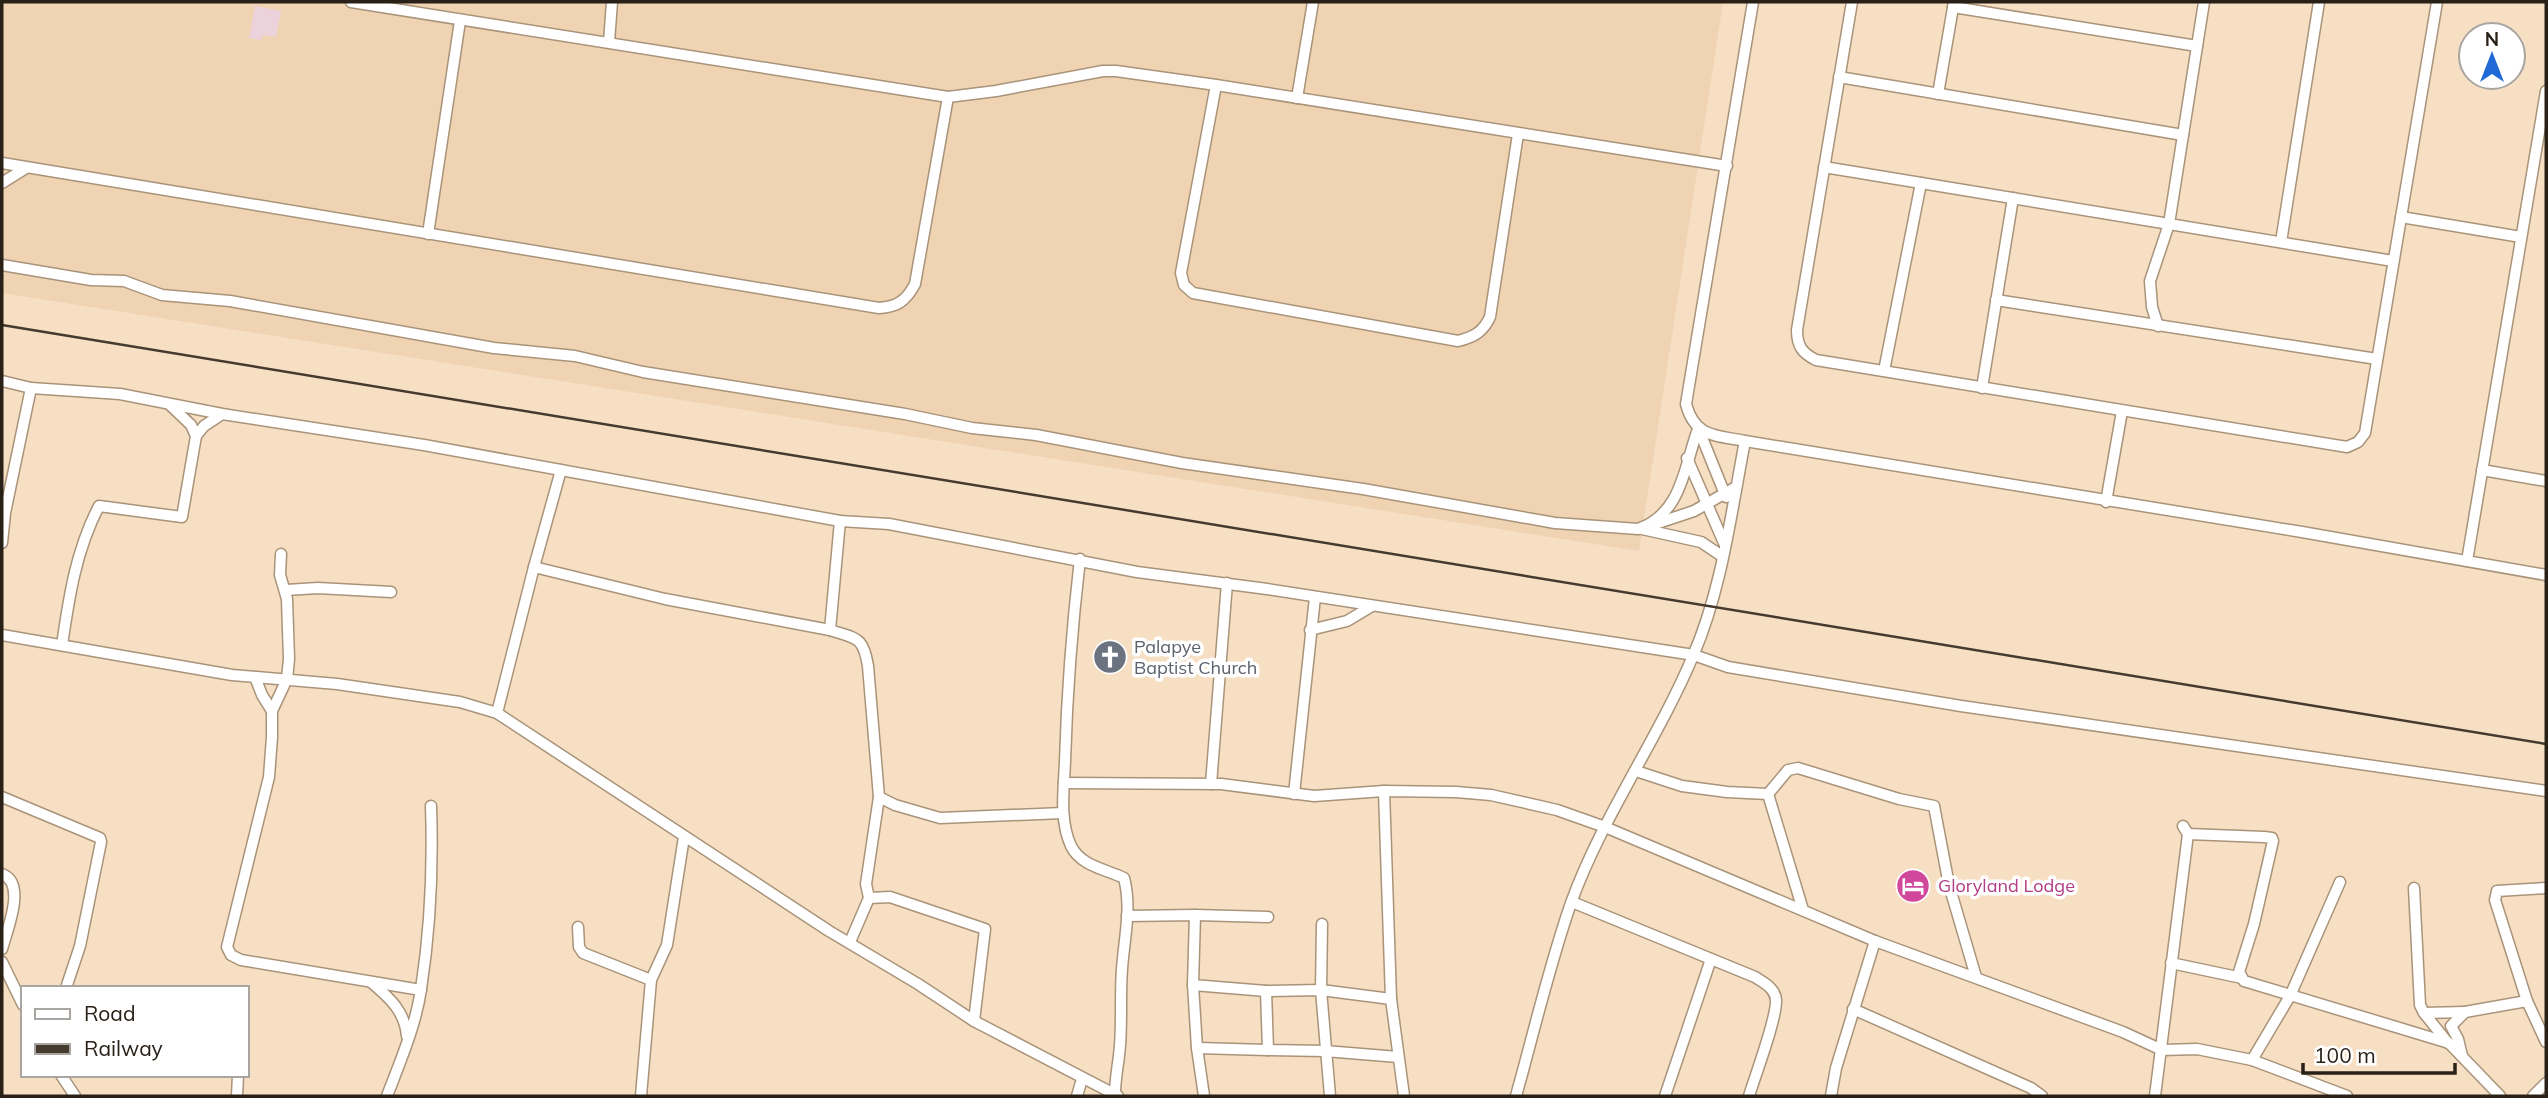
<svg xmlns="http://www.w3.org/2000/svg" width="2548" height="1098" font-family="Mulish,sans-serif">
	<style>
		.built { fill: #f0d3b3 }
		.industrial { fill: #ecd2da }
		.lines { fill: none; stroke-linecap: round; stroke-linejoin: round }
		.street-casing { stroke: #a99379; stroke-width: 13 }
		.street { stroke: #fff; stroke-width: 10 }
		.rail { stroke: #443a2d; stroke-width: 2.5 }
		.labels { text-anchor: middle; stroke-width: 7; stroke-linejoin: round; paint-order: stroke }
		.worship-label { font-size: 18px; fill: #5b616d; stroke: #fff; text-anchor: start }
		.hotel-label { font-size: 18px; fill: #b23c85; stroke: #fff; text-anchor: start }
	</style>
	<rect width="100%" height="100%" fill="#f7dfc4"/>
	<!-- built -->
	<path class="built" d="M2,2H1723L1639,551L2,293Z"/>
	<!-- industrial -->
	<path class="industrial" d="M255,6L281,11L276,37L263,35L261,40L249,38Z"/>
	<g class="lines">
		<!-- street casing -->
		<g class="street-casing">
			<g id="street">
				<path d="M351,2L948,97L996,91L1103,71H1116L1216,85L1727,166"/>
				<path d="M1753,2L1686,404C1695,438 1716,435 1745,441L2302,532L2546,575"/>
				<path d="M1852,2L1797,330C1797,346 1802,353 1816,360L2347,447L2358,442L2365,433L2437,2"/>
				<path d="M1953,7L2197,46"/>
				<path d="M609,42L612,2"/>
				<path d="M1839,77L2183,135"/>
				<path d="M1216,85L1181,273L1184,285L1193,293L1458,341C1474,337 1483,332 1490,317L1518,134"/>
				<path d="M1938,94L1954,2"/>
				<path d="M1297,98L1313,2"/>
				<path d="M2,163L879,308C897,307 906,301 915,284L948,97"/>
				<path d="M1824,167L2393,261"/>
				<path d="M2,183L26,168"/>
				<path d="M2401,217L2521,237"/>
				<path d="M428,234L460,21"/>
				<path d="M2281,242L2319,2"/>
				<path d="M2,265L91,280L124,281L162,295L230,301L494,348L575,356L643,372L905,414L972,428L1036,435L1182,463L1363,489L1555,523L1638,529C1682,514 1684,467 1698,429"/>
				<path d="M1996,300L2377,359"/>
				<path d="M2158,326L2152,307L2150,281L2169,224L2204,2"/>
				<path d="M1884,371L1921,183"/>
				<path d="M2,381L31,388L120,394L222,414L424,445L840,521L889,524L1137,572L1267,589L1694,655L1728,667L1961,706L2546,791"/>
				<path d="M1982,388L2013,198"/>
				<path d="M170,405L191,425L196,436"/>
				<path d="M1699,430L1726,497"/>
				<path d="M1687,458L1724,543"/>
				<path d="M2482,470L2546,481"/>
				<path d="M2106,502L2122,411"/>
				<path d="M1658,523L1694,511L1736,487"/>
				<path d="M1642,529L1701,542L1722,556"/>
				<path d="M2,543L5,513L31,388"/>
				<path d="M281,554L280,575L287,599L289,659L287,679L272,711V737L269,777L227,947L231,955L241,960L421,990"/>
				<path d="M1080,559C1072,627 1067,693 1065,761C1064,789 1059,820 1071,846C1081,866 1105,869 1124,878C1132,908 1124,939 1122,969C1120,995 1122,1020 1120,1045C1119,1062 1115,1077 1115,1094"/>
				<path d="M2467,561L2546,91"/>
				<path d="M534,567L561,470"/>
				<path d="M286,590L318,588L391,592"/>
				<path d="M830,630L840,521"/>
				<path d="M1310,630L1347,621L1372,606"/>
				<path d="M2,635L232,675L337,684L460,702L497,713L829,931L918,984L974,1021L1118,1096"/>
				<path d="M62,645C69,597 76,550 99,506L182,517L196,436L204,426L222,414"/>
				<path d="M255,677L262,695L272,711"/>
				<path d="M497,713L534,567L665,599L830,630C857,639 863,636 868,666L879,797L866,884L869,898L850,942"/>
				<path d="M1636,771L1682,786L1727,792L1768,794L1788,770L1798,768L1899,799L1934,806L1949,885L1976,977"/>
				<path d="M1064,783L1221,784L1314,796L1384,791L1456,792L1491,795L1557,810L1605,827L1875,941L2123,1032L2162,1050L2197,1049L2252,1060L2347,1096"/>
				<path d="M1211,784L1227,583"/>
				<path d="M1384,791L1391,999L1404,1096"/>
				<path d="M1294,794L1315,597"/>
				<path d="M1768,794L1803,910"/>
				<path d="M2,797L100,838L101,842L80,946L66,988"/>
				<path d="M879,797L895,805L940,818L1063,813"/>
				<path d="M2188,834L2264,837L2272,838L2273,841L2254,924L2239,972L2244,981L2449,1043L2500,1096"/>
				<path d="M2,874C27,883 7,930 2,949"/>
				<path d="M2414,888L2420,1005L2424,1013L2448,1043"/>
				<path d="M2546,888L2497,891L2495,900L2527,1001L2546,1042"/>
				<path d="M869,898L890,897L985,929L974,1021"/>
				<path d="M1572,902L1755,977C1764,983 1775,988 1776,1000C1777,1018 1755,1076 1749,1096"/>
				<path d="M1195,915L1268,917"/>
				<path d="M1127,916L1195,915L1193,985L1266,991L1321,990L1391,999"/>
				<path d="M1322,924L1321,990L1330,1096"/>
				<path d="M578,927L579,947L583,953L651,980"/>
				<path d="M2,962L23,1005"/>
				<path d="M2171,963L2242,978"/>
				<path d="M372,983C390,998 405,1012 407,1036"/>
				<path d="M1193,985L1197,1048L1204,1096"/>
				<path d="M1266,991L1268,1050L1325,1051L1398,1057"/>
				<path d="M1853,1009L2031,1088L2042,1096"/>
				<path d="M2424,1013L2465,1012"/>
				<path d="M1197,1048L1268,1050"/>
				<path d="M2462,1056L2458,1039L2451,1026L2465,1012L2527,1001"/>
				<path d="M2252,1060L2290,996L2340,882"/>
				<path d="M61,1075L75,1096"/>
				<path d="M237,1096L238,1075"/>
				<path d="M387,1096C400,1062 416,1025 421,989C430,931 433,864 431,806"/>
				<path d="M641,1096L651,980L667,945L684,837"/>
				<path d="M1077,1096L1082,1079"/>
				<path d="M1516,1096C1534,1032 1549,966 1571,903C1602,817 1657,741 1693,656C1722,589 1731,513 1745,441"/>
				<path d="M1665,1096L1711,959"/>
				<path d="M1831,1096L1836,1068L1875,941"/>
				<path d="M2155,1096L2188,834L2183,826"/>
				<path d="M2533,1096L2546,1083"/>
			</g>
		</g>
		<!-- street -->
		<use href="#street" class="street"/>
		<!-- rail -->
		<path class="rail" d="M2,325L2546,744"/>
	</g>
	<!-- icons -->
	<defs>
		<g id="church-disc" transform="scale(1.75)"><circle r="9.5" fill="#6b7280" stroke="#fff"/><path d="M-1.2-6h2.4v3.5h3.3v2.4h-3.3V6h-2.4V-.1h-3.3v-2.4h3.3Z" fill="#fff"/></g>
		<g id="hotel-disc" transform="scale(1.75)"><circle r="9.5" fill="#d1479c" stroke="#fff"/><path d="M-6-4.5h1.5V1H6V5H4.5V3h-9V5H-6ZM-4 0a1.8 1.8 0 1 1 3.6 0ZM.5 0V-2.5h3Q6-2.5 6 0Z" fill="#fff"/></g>
	</defs>
	<g fill-rule="evenodd">
		<use href="#church-disc" x="1110" y="657"/>
		<use href="#hotel-disc" x="1913" y="886"/>
	</g>
	<g class="labels">
		<!-- worship labels -->
		<g class="worship-label">
			<text x="1134" y="653">Palapye<tspan x="1134" dy="21">Baptist Church</tspan></text>
		</g>
		<!-- hotel labels -->
		<g class="hotel-label">
			<text x="1938" y="892">Gloryland Lodge</text>
		</g>
	</g>
	<!-- border -->
	<rect width="2548" height="1098" fill="none" stroke="#292117" stroke-width="7"/>
	<!-- legend -->
	<rect x="21" y="986" width="228" height="91" fill="#ffffff" stroke="#a9a6a2" stroke-width="2"/>
	<rect x="35" y="1009" width="35" height="10" fill="#ffffff" stroke="#a9a6a2" stroke-width="2"/>
	<text x="84" y="1021" font-size="21" fill="#292117">Road</text>
	<rect x="35" y="1044" width="35" height="10" fill="#443a2d" stroke="#a9a6a2" stroke-width="2"/>
	<text x="84" y="1056" font-size="21" fill="#292117">Railway</text>
	<!-- north arrow -->
	<g transform="translate(2492 56)"><circle r="33" fill="#ffffff" stroke="#a9a6a2" stroke-width="2"/>
	<path d="M0-5L12 26L0 18L-12 26Z" fill="#216ad5"/>
	<text y="-10" font-size="19" font-weight="bold" text-anchor="middle" fill="#292117">N</text>
	</g>
	<!-- scale -->
	<path d="M2303 1063v10h152v-10" fill="none" stroke="#292117" stroke-width="3.5"/>
	<text x="2314" y="1063" font-size="21" fill="#292117" stroke="#ffffff" stroke-width="5" paint-order="stroke">100 m</text>
</svg>
